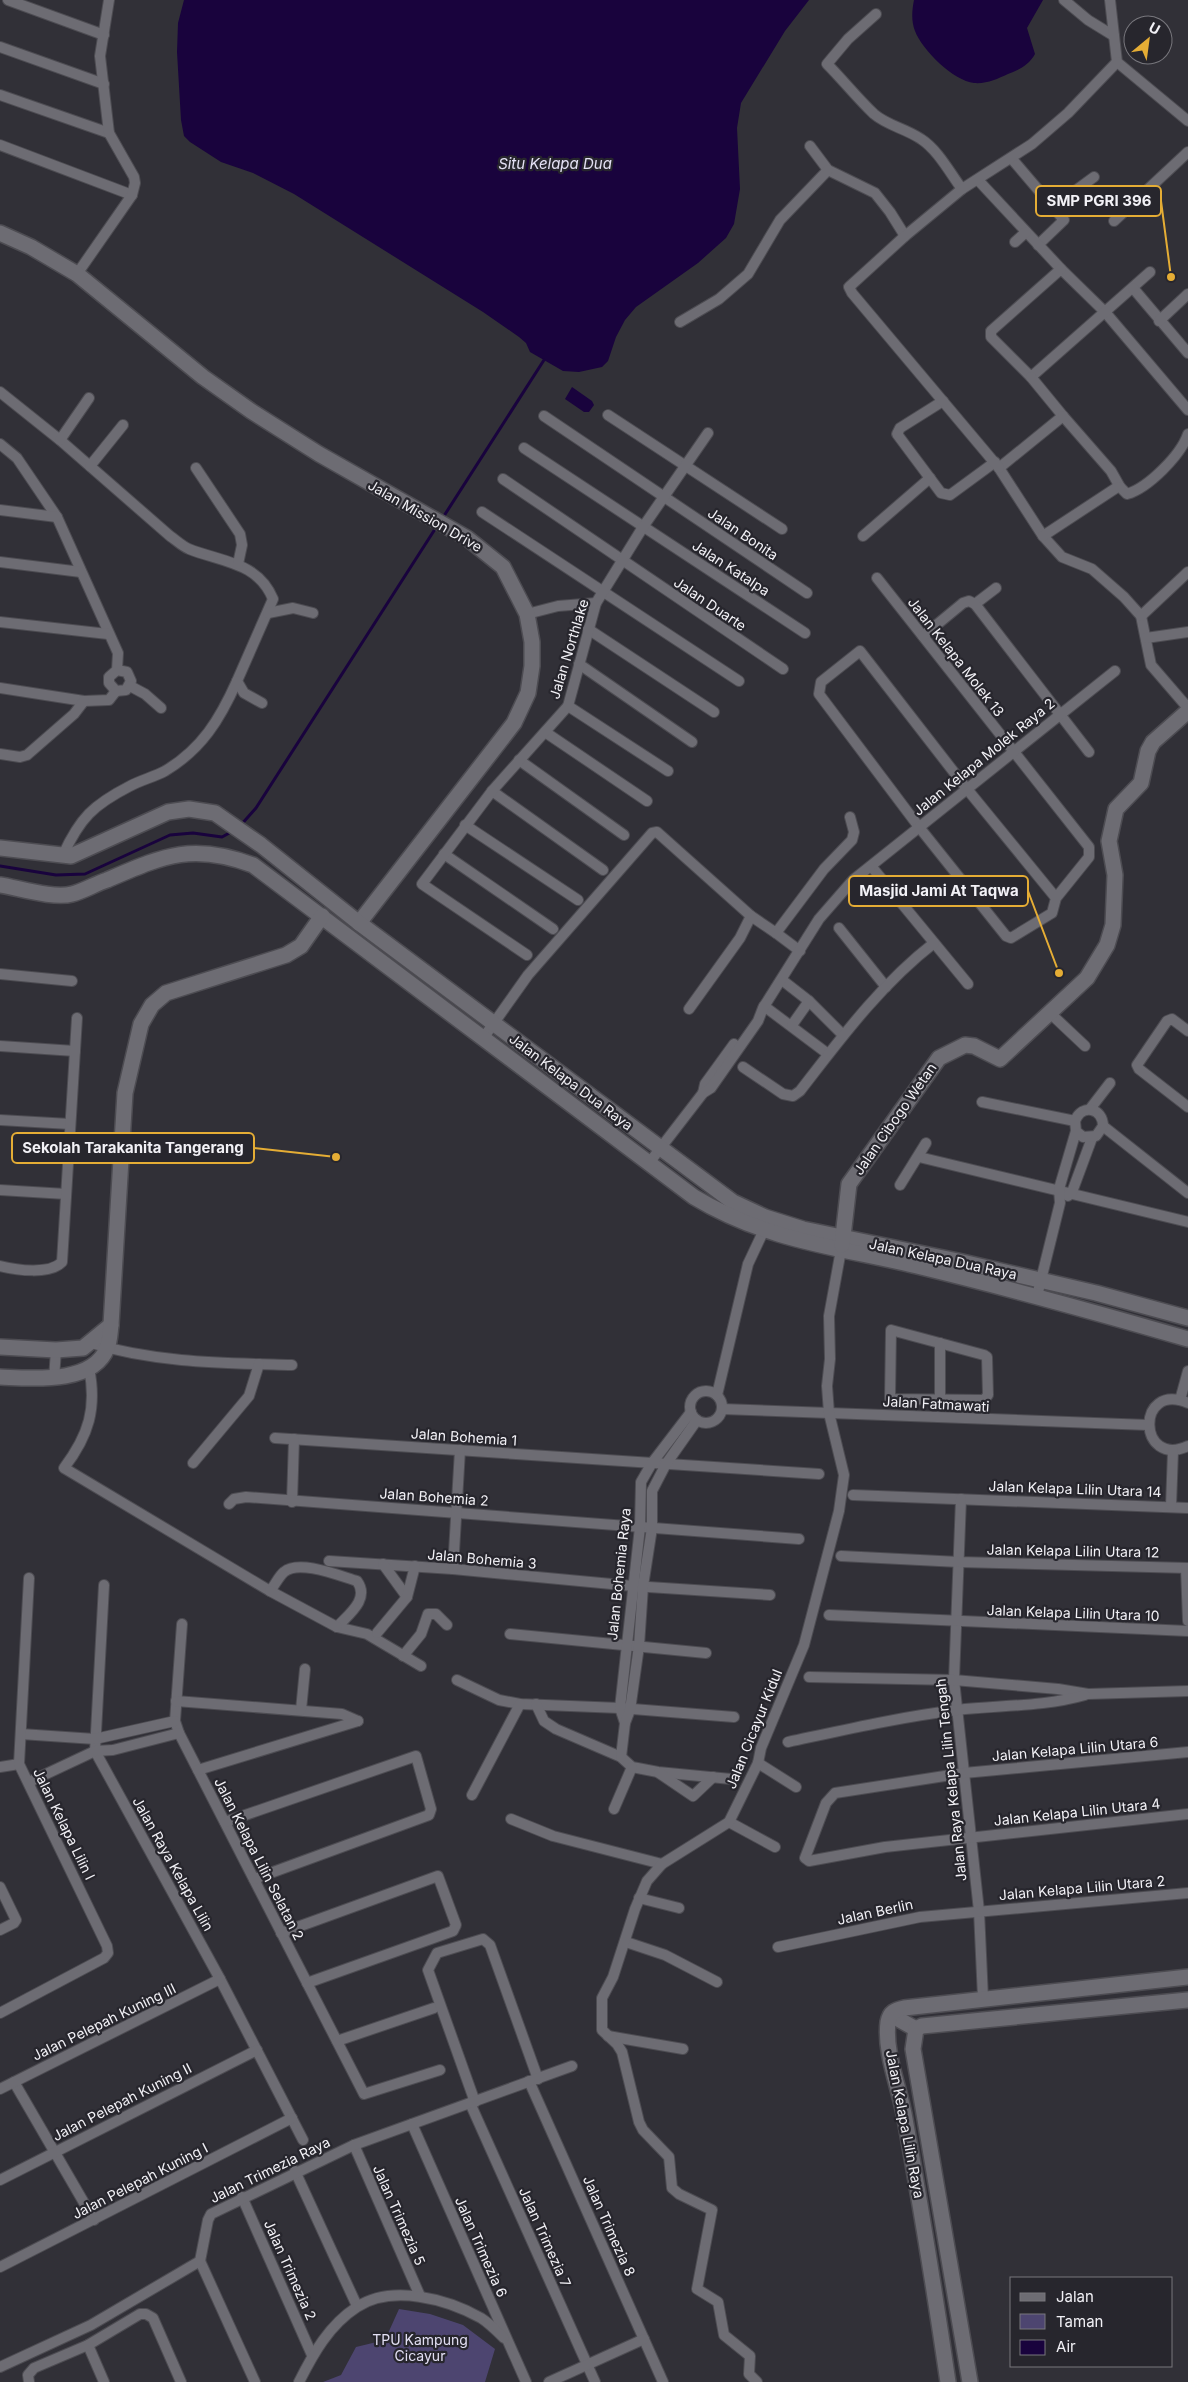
<svg xmlns="http://www.w3.org/2000/svg" width="1188" height="2382" font-family="Inter,sans-serif">
	<style>
		.green { fill: #4d4570 }
		.water { fill: #19033d }
		.lines { fill: none; stroke-linecap: round; stroke-linejoin: round }
		.stream { stroke: #19033d; stroke-width: 3 }
		.street-casing { stroke: #4d4c52; stroke-width: 12 }
		.secondary-casing { stroke: #4d4c52; stroke-width: 18 }
		.street { stroke: #6d6c73; stroke-width: 10 }
		.secondary { stroke: #6d6c73; stroke-width: 15 }
		.labels { text-anchor: middle; stroke-width: 4.5; stroke-linejoin: round; paint-order: stroke }
		.street-label { font-size: 14px; fill: #f2f1f6; stroke: #27262d }
		.park-label { font-size: 14px; fill: #e2dff3; stroke: #27262d }
		.water-label { font-size: 15px; font-style: italic; fill: #e4e1f4; stroke: #27262d }
		.leader { fill: none; stroke: #e5ad35; stroke-width: 2 }
		.callout-dot { fill: #e5ad35; stroke: #27262d; stroke-width: 2 }
		.callout { fill: #27262d; stroke: #e5ad35; stroke-width: 2 }
		.callout-label { font-size: 15px; text-anchor: middle; font-weight: bold; fill: #f2f1f6 }
	</style>
	<rect width="100%" height="100%" fill="#313037"/>
	<!-- green -->
	<path class="green" d="M399,2309L430,2314L463,2325L495,2349L485,2382H323L341,2375L356,2347L385,2340Z"/>
	<!-- water -->
	<g class="water">
		<path d="M184,0H809L785,31L741,103L737,128L740,189L734,224L726,238L698,263L636,307L625,320L616,337L608,361L602,367L579,372L563,371L530,352L526,343L519,337L483,312L294,194L253,173L221,162L190,142L184,136L181,120L177,52L178,23Z"/>
		<path d="M914,0H1043L1027,28L1035,54C1029,65 1019,70 1008,74C997,79 987,84 974,83C954,81 922,50 915,31C911,21 912,10 914,0Z"/>
		<path d="M572,387L592,401L594,405L589,412H584L565,399Z"/>
	</g>
	<g class="lines">
		<!-- stream -->
		<g class="stream">
			<path d="M442,519L544,360"/>
			<path d="M240,826L256,808L437,526"/>
			<path d="M0,866L56,875L85,874L170,835L193,833L222,837L233,831"/>
		</g>
		<!-- street casing -->
		<g class="street-casing">
			<g id="street">
				<path d="M8,0L104,35"/>
				<path d="M1064,0L1088,20L1114,36"/>
				<path d="M1110,0L1117,62L1188,121"/>
				<path d="M876,14L848,39L827,64C843,80 857,98 874,114C888,126 905,128 921,139C938,150 950,173 962,189"/>
				<path d="M0,47L104,84"/>
				<path d="M0,95L109,133"/>
				<path d="M0,145L132,195"/>
				<path d="M810,146L828,170L875,193L890,212L905,236"/>
				<path d="M1012,159L1064,220L1038,245"/>
				<path d="M978,180L1061,269L1105,312L1188,410"/>
				<path d="M1053,207L1094,177"/>
				<path d="M1114,221L1188,152"/>
				<path d="M1015,242L1026,232"/>
				<path d="M1061,269L991,331V337L1031,377L1150,272"/>
				<path d="M77,274L132,195L135,183L134,177L109,133L100,56L109,0"/>
				<path d="M1133,288L1188,353"/>
				<path d="M1159,321L1188,294"/>
				<path d="M680,322L719,299L748,274L780,220L828,170"/>
				<path d="M1031,377L1063,416L999,468L1043,536L1062,557L1092,569L1124,597L1141,616L1151,665L1188,708"/>
				<path d="M0,392L60,440L170,536C176,540 182,546 189,549C222,562 258,562 273,599L237,681L244,693L262,703"/>
				<path d="M943,401L900,428L897,434L941,493L950,495L995,462"/>
				<path d="M608,415L782,529"/>
				<path d="M544,416L807,593"/>
				<path d="M1063,416L1111,471L1120,487"/>
				<path d="M60,440L89,398"/>
				<path d="M0,444L17,458L57,517L118,653L117,670L109,677V683L116,691L126,690L131,681L127,672L117,670"/>
				<path d="M524,448L805,633"/>
				<path d="M90,466L123,425"/>
				<path d="M196,468L240,534L242,545L238,564"/>
				<path d="M999,468L852,293L849,287L905,236L962,189L1032,144L1068,113L1117,62"/>
				<path d="M503,479L783,669"/>
				<path d="M0,510L57,517"/>
				<path d="M482,512L739,681"/>
				<path d="M863,536L930,478"/>
				<path d="M1043,536L1116,488L1120,487L1127,494C1148,488 1181,455 1188,434"/>
				<path d="M0,562L81,572"/>
				<path d="M877,578L1089,847V857L1056,898L1052,913L1011,938L1006,936L919,827L819,694L821,682L860,651L967,789L1056,898"/>
				<path d="M975,604L996,588"/>
				<path d="M268,613L293,608L313,613"/>
				<path d="M527,614L558,606L596,603"/>
				<path d="M1141,616L1188,572"/>
				<path d="M0,622L108,634"/>
				<path d="M588,629L714,712"/>
				<path d="M923,636L963,603L969,601L975,604L1089,752"/>
				<path d="M1146,638L1188,632"/>
				<path d="M579,664L692,742"/>
				<path d="M130,686L145,694L161,708"/>
				<path d="M0,688L84,701L109,700L116,691"/>
				<path d="M568,706L668,771"/>
				<path d="M545,732L647,801"/>
				<path d="M0,754L20,757L27,755L74,714L84,701"/>
				<path d="M519,760L624,835"/>
				<path d="M492,791L603,870"/>
				<path d="M465,825L578,900"/>
				<path d="M444,854L553,929"/>
				<path d="M63,855C80,818 93,805 130,786C141,780 154,777 165,771C202,749 220,719 237,681"/>
				<path d="M871,866L968,984"/>
				<path d="M839,928L886,987"/>
				<path d="M776,933L800,951"/>
				<path d="M527,955L422,884L492,791L568,706L596,603L643,527L708,433"/>
				<path d="M0,974L72,981"/>
				<path d="M782,980L809,1001L843,1035"/>
				<path d="M764,1006L828,1054"/>
				<path d="M689,1009L740,938L751,916"/>
				<path d="M1050,1013L1085,1046"/>
				<path d="M792,1025L809,1001"/>
				<path d="M1188,1031L1172,1019L1167,1021L1137,1065L1139,1069L1188,1107"/>
				<path d="M484,1037L528,975L652,833L657,832L751,916L776,933L824,869L852,840L854,832L850,817"/>
				<path d="M0,1046L75,1051"/>
				<path d="M743,1067L783,1094L793,1096L800,1091C841,1038 881,984 934,943"/>
				<path d="M703,1093L705,1084L734,1044"/>
				<path d="M982,1102L1075,1121"/>
				<path d="M1090,1109L1110,1083"/>
				<path d="M0,1120L70,1124"/>
				<path d="M1103,1126L1188,1193"/>
				<path d="M919,1157L1188,1222"/>
				<path d="M649,1163L703,1093L711,1088L758,1021L763,1008L819,919L853,880L1115,671"/>
				<path d="M900,1185L926,1143"/>
				<path d="M0,1190L66,1194"/>
				<path d="M1068,1196L1072,1192L1092,1138"/>
				<path d="M0,1266C16,1270 50,1275 62,1262L77,1018"/>
				<path d="M1037,1296L1060,1203L1059,1189L1076,1131L1075,1121C1082,1103 1103,1108 1103,1126L1096,1136L1083,1137L1076,1131"/>
				<path d="M891,1330L984,1355L987,1357L988,1395L984,1400L890,1399Z"/>
				<path d="M91,1343C156,1363 225,1363 292,1365"/>
				<path d="M89,1368C97,1408 89,1435 64,1468L270,1591C275,1585 279,1576 284,1572C299,1559 340,1576 357,1581C370,1599 349,1614 337,1627L367,1634L421,1666"/>
				<path d="M54,1379L56,1350"/>
				<circle cx="706" cy="1407" r="16"/>
				<path d="M717,1395L748,1264L764,1230"/>
				<path d="M1180,1400L1188,1371"/>
				<path d="M940,1401V1343"/>
				<path d="M1188,1403C1135,1381 1138,1469 1188,1446"/>
				<path d="M722,1409L1148,1425"/>
				<path d="M275,1438L819,1474"/>
				<path d="M193,1463L249,1396L259,1364"/>
				<path d="M853,1495L1188,1508"/>
				<path d="M961,1499L954,1680L979,1911L983,1998"/>
				<path d="M292,1502L294,1439"/>
				<path d="M229,1504L234,1499L246,1497L799,1539"/>
				<path d="M1171,1506L1173,1451"/>
				<path d="M841,1556L959,1562L1188,1568"/>
				<path d="M329,1561L453,1569L633,1586L770,1595"/>
				<path d="M383,1564L407,1597"/>
				<path d="M1186,1568L1188,1621"/>
				<path d="M453,1569L460,1450"/>
				<path d="M104,1585L95,1751L220,1979L303,2140"/>
				<path d="M270,1591L337,1627"/>
				<path d="M829,1615L1188,1631"/>
				<path d="M182,1624L175,1721L179,1733L364,2094L440,2070"/>
				<path d="M377,1633L407,1597L415,1566"/>
				<path d="M510,1634L706,1653"/>
				<path d="M403,1656L421,1634L428,1614H436L447,1625"/>
				<path d="M809,1677L954,1680L1058,1689L1088,1694L1188,1691"/>
				<path d="M457,1680L499,1700L520,1704L620,1708L734,1717"/>
				<path d="M176,1701L342,1714L358,1721"/>
				<path d="M536,1704L544,1721L556,1729L621,1757L632,1767L658,1772L731,1779"/>
				<path d="M301,1710L305,1669"/>
				<path d="M625,1723L620,1708L640,1527L641,1482L652,1463L691,1412"/>
				<path d="M21,1734L95,1739L175,1721"/>
				<path d="M788,1742C844,1730 900,1717 957,1710C1000,1705 1043,1707 1085,1695"/>
				<path d="M1188,1752L964,1773L835,1793L826,1803L805,1858L809,1861L885,1847L1188,1814"/>
				<path d="M621,1757L625,1723L630,1710L639,1646L643,1586L652,1528V1491L666,1464L697,1420"/>
				<path d="M758,1763L796,1787"/>
				<path d="M0,1767L19,1764"/>
				<path d="M198,1770L358,1721"/>
				<path d="M659,1773L693,1796L713,1777"/>
				<path d="M29,1782L95,1751L113,1750L179,1733"/>
				<path d="M472,1795L520,1704"/>
				<path d="M614,1809L632,1767"/>
				<path d="M511,1819L553,1836L662,1864"/>
				<path d="M225,1822L416,1756L431,1809L429,1815L254,1879"/>
				<path d="M729,1822L775,1847"/>
				<path d="M0,1887L16,1920L14,1923L0,1930"/>
				<path d="M639,1898L679,1908"/>
				<path d="M281,1933L438,1876L456,1925L453,1931L307,1983"/>
				<path d="M626,1942L665,1955L717,1982"/>
				<path d="M778,1947L920,1917L1188,1893"/>
				<path d="M0,2013L104,1958L108,1953L107,1946L19,1764L29,1578"/>
				<path d="M608,2036L683,2049"/>
				<path d="M337,2041L434,2008"/>
				<path d="M529,2081L663,2382"/>
				<path d="M14,2082L94,2220"/>
				<path d="M0,2089L220,1979"/>
				<path d="M475,2102L428,1970L437,1953L483,1939L490,1945L538,2079"/>
				<path d="M470,2103L595,2382"/>
				<path d="M412,2124L526,2382"/>
				<path d="M354,2145L420,2296"/>
				<path d="M295,2171L357,2306"/>
				<path d="M0,2180L257,2050"/>
				<path d="M242,2197L312,2355"/>
				<path d="M200,2261L255,2382"/>
				<path d="M0,2267L292,2118"/>
				<path d="M88,2345L104,2382"/>
				<path d="M0,2367L91,2325L200,2261L208,2220L211,2214L354,2145L572,2066"/>
				<path d="M29,2382L28,2375L34,2368L88,2345L140,2314H146L153,2318L181,2382"/>
				<path d="M299,2382C313,2354 329,2325 357,2307C392,2284 447,2299 481,2318C489,2323 497,2331 504,2338"/>
				<path d="M549,2382L644,2339"/>
				<path d="M757,2382L749,2374L750,2356L724,2335L718,2302L697,2289L712,2210L679,2194L672,2188L669,2157L643,2130L639,2122L622,2052L617,2044L602,2030V1998L613,1977L635,1909L647,1881L662,1864L729,1822L758,1763L761,1748L804,1645L839,1511L844,1475L829,1413L827,1386L830,1359L829,1316L841,1250"/>
			</g>
		</g>
		<!-- secondary casing -->
		<g class="secondary-casing">
			<g id="secondary">
				<path d="M0,233L31,247L77,274L203,377L251,411L319,454L467,538L503,567L527,614L532,642V666L528,693L514,723L359,923"/>
				<path d="M0,848L71,856L168,812L189,809L215,813L261,845L359,923L733,1202L765,1217L803,1229L958,1261L1096,1293L1188,1318"/>
				<path d="M0,885C19,888 54,899 72,894C84,891 95,884 107,880C163,856 192,842 253,865L694,1197C767,1241 837,1247 917,1266C1008,1288 1098,1313 1188,1339"/>
				<path d="M842,1245L849,1184L939,1058L965,1045L974,1046L1000,1059L1087,978L1107,945L1113,925L1115,875L1109,841L1116,809L1141,783L1148,751L1153,742L1188,711"/>
				<path d="M0,1347L56,1350L83,1348L111,1325"/>
				<path d="M0,1377C30,1378 93,1385 107,1348C110,1341 110,1333 111,1325L125,1093L141,1024L152,1005L166,993L286,955L301,946L322,916"/>
				<path d="M891,2015L916,2029"/>
				<path d="M948,2382C935,2294 921,2207 905,2119C900,2089 884,2053 888,2022C890,2012 895,2010 904,2008L1188,1977"/>
				<path d="M970,2382L913,2049L916,2029L922,2026L1188,2000"/>
			</g>
		</g>
		<!-- street -->
		<use href="#street" class="street"/>
		<!-- secondary -->
		<use href="#secondary" class="secondary"/>
	</g>
	<g class="labels">
		<!-- street labels -->
		<g class="street-label">
			<text transform="translate(425 516) rotate(30)" y="5">Jalan Mission Drive</text>
			<text transform="translate(743 534) rotate(34)" y="5">Jalan Bonita</text>
			<text transform="translate(731 568) rotate(33)" y="5">Jalan Katalpa</text>
			<text transform="translate(710 604) rotate(34)" y="5">Jalan Duarte</text>
			<text transform="translate(569 649) rotate(-73)" y="5">Jalan Northlake</text>
			<text transform="translate(956 657) rotate(52)" y="5">Jalan Kelapa Molek 13</text>
			<text transform="translate(984 757) rotate(-39)" y="5">Jalan Kelapa Molek Raya 2</text>
			<text transform="translate(571 1082) rotate(37)" y="5">Jalan Kelapa Dua Raya</text>
			<text transform="translate(895 1119) rotate(-55)" y="5">Jalan Cibogo Wetan</text>
			<text transform="translate(943 1259) rotate(12)" y="5">Jalan Kelapa Dua Raya</text>
			<text transform="translate(936 1404) rotate(3)" y="5">Jalan Fatmawati</text>
			<text transform="translate(464 1437) rotate(4)" y="5">Jalan Bohemia 1</text>
			<text transform="translate(1075 1489) rotate(2)" y="5">Jalan Kelapa Lilin Utara 14</text>
			<text transform="translate(434 1497) rotate(4)" y="5">Jalan Bohemia 2</text>
			<text transform="translate(1073 1551) rotate(1)" y="5">Jalan Kelapa Lilin Utara 12</text>
			<text transform="translate(482 1559) rotate(5)" y="5">Jalan Bohemia 3</text>
			<text transform="translate(619 1574) rotate(-84)" y="5">Jalan Bohemia Raya</text>
			<text transform="translate(1073 1613) rotate(2)" y="5">Jalan Kelapa Lilin Utara 10</text>
			<text transform="translate(754 1729) rotate(-68)" y="5">Jalan Cicayur Kidul</text>
			<text transform="translate(1075 1749) rotate(-5)" y="5">Jalan Kelapa Lilin Utara 6</text>
			<text transform="translate(951 1780) rotate(-96)" y="5">Jalan Raya Kelapa Lilin Tengah</text>
			<text transform="translate(1077 1812) rotate(-6)" y="5">Jalan Kelapa Lilin Utara 4</text>
			<text transform="translate(64 1824) rotate(64)" y="5">Jalan Kelapa Lilin I</text>
			<text transform="translate(259 1859) rotate(63)" y="5">Jalan Kelapa Lilin Selatan 2</text>
			<text transform="translate(173 1864) rotate(61)" y="5">Jalan Raya Kelapa Lilin</text>
			<text transform="translate(1082 1888) rotate(-5)" y="5">Jalan Kelapa Lilin Utara 2</text>
			<text transform="translate(875 1912) rotate(-12)" y="5">Jalan Berlin</text>
			<text transform="translate(104 2022) rotate(-26)" y="5">Jalan Pelepah Kuning III</text>
			<text transform="translate(122 2102) rotate(-27)" y="5">Jalan Pelepah Kuning II</text>
			<text transform="translate(905 2124) rotate(79)" y="5">Jalan Kelapa Lilin Raya</text>
			<text transform="translate(270 2170) rotate(-26)" y="5">Jalan Trimezia Raya</text>
			<text transform="translate(140 2181) rotate(-27)" y="5">Jalan Pelepah Kuning I</text>
			<text transform="translate(399 2215) rotate(66)" y="5">Jalan Trimezia 5</text>
			<text transform="translate(609 2226) rotate(66)" y="5">Jalan Trimezia 8</text>
			<text transform="translate(545 2237) rotate(66)" y="5">Jalan Trimezia 7</text>
			<text transform="translate(481 2247) rotate(66)" y="5">Jalan Trimezia 6</text>
			<text transform="translate(290 2270) rotate(66)" y="5">Jalan Trimezia 2</text>
		</g>
		<!-- park labels -->
		<g class="park-label">
			<text x="420" y="2345">TPU Kampung<tspan x="420" dy="16">Cicayur</tspan></text>
		</g>
		<!-- water labels -->
		<g class="water-label">
			<text x="555" y="169">Situ Kelapa Dua</text>
		</g>
	</g>
	<!-- callouts -->
	<path class="leader" d="M1171 277L1161 201M1059 973L1028 891M336 1157L254 1148"/>
	<g class="callout-dot">
		<circle cx="1171" cy="277" r="5"/>
		<circle cx="1059" cy="973" r="5"/>
		<circle cx="336" cy="1157" r="5"/>
	</g>
	<g class="callout">
		<rect x="1036" y="186" width="125" height="30" rx="5"/>
		<rect x="849" y="876" width="179" height="30" rx="5"/>
		<rect x="12" y="1133" width="242" height="30" rx="5"/>
	</g>
	<g class="callout-label">
		<text x="1099" y="206">SMP PGRI 396</text>
		<text x="939" y="896">Masjid Jami At Taqwa</text>
		<text x="133" y="1153">Sekolah Tarakanita Tangerang</text>
	</g>
	<!-- legend -->
	<rect x="1010" y="2277" width="162" height="90" fill="#27262d" stroke="#78777d"/>
	<rect x="1020" y="2293" width="25" height="8" fill="#6d6c73" stroke="#78777d"/>
	<text x="1056" y="2302" font-size="15" fill="#f2f1f6">Jalan</text>
	<rect x="1020" y="2314" width="25" height="15" fill="#4d4570" stroke="#78777d"/>
	<text x="1056" y="2327" font-size="15" fill="#f2f1f6">Taman</text>
	<rect x="1020" y="2340" width="25" height="15" fill="#19033d" stroke="#78777d"/>
	<text x="1056" y="2352" font-size="15" fill="#f2f1f6">Air</text>
	<!-- north arrow -->
	<g transform="translate(1148 40) rotate(29)"><circle r="24" fill="#27262d" stroke="#78777d"/>
	<path d="M0-4L9 19L0 12L-9 19Z" fill="#e5ad35"/>
	<text y="-8" font-size="14" font-weight="bold" text-anchor="middle" fill="#f2f1f6">U</text>
	</g>
</svg>
